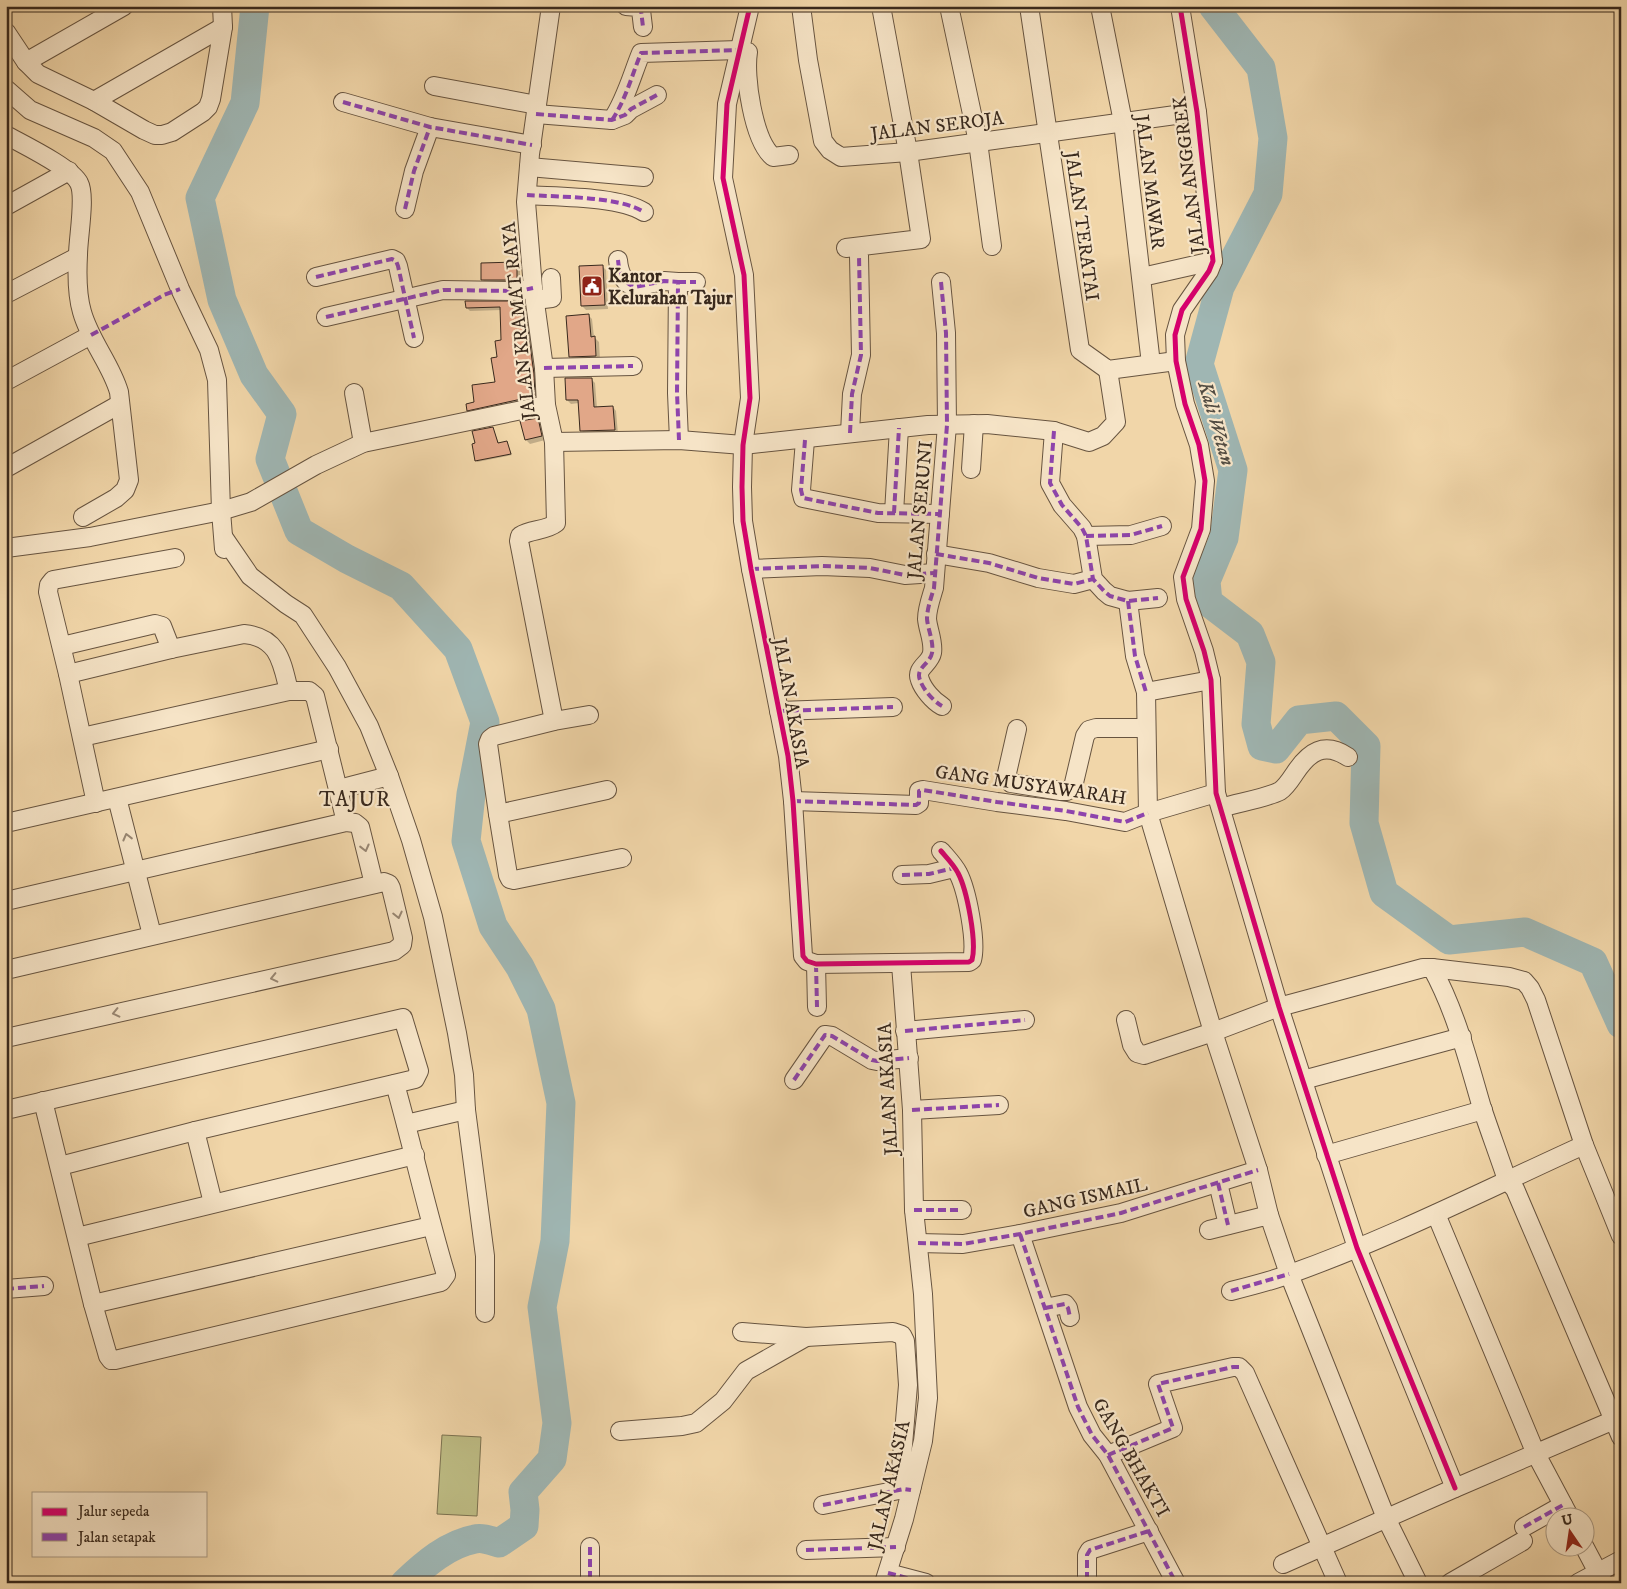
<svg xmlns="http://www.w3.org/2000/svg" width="1627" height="1589" font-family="'IM FELL DW Pica',serif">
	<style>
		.green { fill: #bebd85; stroke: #7c7351 }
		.shadow { fill: #0003 }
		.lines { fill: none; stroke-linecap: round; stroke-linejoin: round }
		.river { stroke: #9fb6b3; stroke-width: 29 }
		.building { fill: #e1a788; stroke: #39291d }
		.minor-casing { stroke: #675440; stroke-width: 20 }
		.minor { stroke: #f6e4c7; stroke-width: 18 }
		.quiet { stroke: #8e44ad; stroke-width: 4; stroke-dasharray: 8 4; stroke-linecap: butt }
		.cycleway-casing { stroke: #f6e4c7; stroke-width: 8 }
		.cycleway { stroke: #d6006c; stroke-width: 5 }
		.oneway { stroke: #988672 }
		.labels { text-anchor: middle; stroke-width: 4.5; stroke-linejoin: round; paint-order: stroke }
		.street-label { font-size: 19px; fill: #39291d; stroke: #f6e4c7 }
		.poi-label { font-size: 19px; font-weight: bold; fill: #39291d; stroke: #f6e4c7; text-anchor: start }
		.water-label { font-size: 20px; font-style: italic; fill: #524c42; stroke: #f6e4c7 }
		.quarter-label { font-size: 21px; letter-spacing: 1px; fill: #39291d; stroke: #f6e4c7 }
	</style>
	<rect width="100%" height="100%" fill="#f1d6a9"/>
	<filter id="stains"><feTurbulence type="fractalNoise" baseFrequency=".004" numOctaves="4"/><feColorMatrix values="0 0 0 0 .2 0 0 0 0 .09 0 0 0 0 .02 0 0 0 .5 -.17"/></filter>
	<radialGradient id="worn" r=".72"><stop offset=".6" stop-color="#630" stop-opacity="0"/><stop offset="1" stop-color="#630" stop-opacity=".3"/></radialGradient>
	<!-- green -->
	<path class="green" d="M442,1435L481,1437L477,1516L437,1514Z"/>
	<!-- shadow -->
	<g class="shadow">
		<path d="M516,264L520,268V284L486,283L482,279Z"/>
		<path d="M602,266L606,270L608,309L586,310L582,306Z"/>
		<path d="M524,302L527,305L538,400L472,413L468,410L496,383L498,358L502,341V310L470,311L467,308Z"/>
		<path d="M588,315L592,319L594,337L599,342L600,360H574L570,356Z"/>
		<path d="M591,379L595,383L597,408L613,407L616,411L618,434H585L581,430L579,403L571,404L567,400Z"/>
		<path d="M537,419L541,423L545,440L530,444L526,440Z"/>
		<path d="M493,428L499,444L507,442L512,455L477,462L476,460V444Z"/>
	</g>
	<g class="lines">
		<!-- river -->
		<g class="river">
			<path d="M255,6L245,103L200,198L222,300L254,375L282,414L270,459L299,531L347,559L401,586L458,649L485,722L471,794L466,841L493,926L520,967L541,1009L561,1103L555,1241L542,1307L557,1423L552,1459L523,1492L525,1510L524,1526L499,1543C492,1541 482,1537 475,1539C448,1544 425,1564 405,1583"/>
			<path d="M1213,6L1261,68L1273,138L1268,194L1220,287L1199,364L1233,470L1224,538L1206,581L1208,602L1250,634L1261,662L1256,724L1262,746L1276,749L1299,720L1336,716L1366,746L1364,823L1384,893L1449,940L1525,932L1593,962L1621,1024"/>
		</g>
	</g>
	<!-- building -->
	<g class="building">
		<path d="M517,262V280H481V263Z"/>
		<path d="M603,265L605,305L581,306L579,266Z"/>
		<path d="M465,301H524L534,374L535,396L467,411L466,404L474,402L472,385L495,382L491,358L497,357L495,341L501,340L500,307L466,308Z"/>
		<path d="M589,314L591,337L595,336L596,356L569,357L566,316Z"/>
		<path d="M565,378H592L594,407L613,406L615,430L580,431L578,400H566Z"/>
		<path d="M538,418L542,436L525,440L520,421Z"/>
		<path d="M493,427L498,443L507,441L511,454L475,461L472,444L475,443L472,431Z"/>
	</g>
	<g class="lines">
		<!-- minor casing -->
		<g class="minor-casing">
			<g id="minor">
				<path d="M551,6L530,154L526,202L533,288L544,368L546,405L554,442L679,440L743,445L928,425L987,424L1054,431L1089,442L1103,436L1116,422L1108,370"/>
				<path d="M626,6L638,7L641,10L643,27"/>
				<path d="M750,6L727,104L723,178L744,275L750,398L743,445L742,487L743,521L751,569L788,756L793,801L803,956L807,961L816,964L969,962L972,960C977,942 967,890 958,873C954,865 947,858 941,851"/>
				<path d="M801,6L808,60L823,141L830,150L841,157L908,152L1197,112"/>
				<path d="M949,6L978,142L992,246"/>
				<path d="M1029,6L1080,350L1108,370L1176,361"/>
				<path d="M1100,6L1123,122L1151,364"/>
				<path d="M1180,6L1197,112L1213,261L1209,271L1182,310L1175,335L1176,361L1185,404L1199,445L1205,481L1201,529L1183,577L1186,599L1204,651L1211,680L1216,793L1279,1007L1357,1248L1455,1488"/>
				<path d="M6,32L26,62L38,74L94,101L144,130L155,135H162L172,132L203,112L208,107L211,99L223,27L222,6"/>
				<path d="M748,52C744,76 753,140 773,157L789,155"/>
				<path d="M26,62L124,6"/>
				<path d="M434,86L537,105"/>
				<path d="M6,89L30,110L94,138L113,151L140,192L180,289L209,350L217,380L221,511L224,549"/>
				<path d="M94,101L223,27"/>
				<path d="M343,102L430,127L532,145"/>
				<path d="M536,114L612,120L625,115L631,109L657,95"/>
				<path d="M612,120C626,99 632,75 641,53L739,50"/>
				<path d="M6,135C22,144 72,168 79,183C86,196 78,238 78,255C77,273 77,295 82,312C90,341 111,364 119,392L129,480L125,490L116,498L83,517"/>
				<path d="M529,167L644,177"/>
				<path d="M527,195C557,197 619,196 644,212"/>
				<path d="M6,206L69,171"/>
				<path d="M405,209L414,171L430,127"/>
				<path d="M846,248L921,239L908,152L881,6"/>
				<path d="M618,260C619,272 623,283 635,287L664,281L678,282L677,393L679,440"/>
				<path d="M316,277L392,259L396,261L398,266L414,338"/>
				<path d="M1142,277L1213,261"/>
				<path d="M678,282H696"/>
				<path d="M941,282L946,333L947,425L934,588C931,598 927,609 927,619C928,630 934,642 932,653C930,664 915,668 920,680C923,689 933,701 942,706"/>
				<path d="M6,294L77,257"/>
				<path d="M535,300L552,298L551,278"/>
				<path d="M326,317L443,290L519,291L533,288"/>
				<path d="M544,368L633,366"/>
				<path d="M6,381L91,335"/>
				<path d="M354,393L363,443"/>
				<path d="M1054,431L1050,483L1062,505L1082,528L1086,536L1093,579L1104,591L1110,596L1128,601L1158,598"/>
				<path d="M850,433L852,394L861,355L859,256"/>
				<path d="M805,440L801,490L803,498L878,513L940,514"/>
				<path d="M554,442L556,523C546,531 531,529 520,536L519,541L554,721"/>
				<path d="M6,468L120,404"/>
				<path d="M971,469L974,424"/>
				<path d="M894,513L899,428"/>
				<path d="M1086,536L1131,535L1162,526"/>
				<path d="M224,538L250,576L286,604L303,615L337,667L369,726L389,776L411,840L433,917L457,1033L464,1075L466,1110L485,1256V1313"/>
				<path d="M6,548L90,537L221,511L251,502L316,465L363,443L546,405"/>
				<path d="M936,554L989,563L1038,578L1074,584L1093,579"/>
				<path d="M751,569L822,566L870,568L905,575L935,573"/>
				<path d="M1128,601L1135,656L1146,692"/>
				<path d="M62,646L155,624L162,626L171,649"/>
				<path d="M68,674L171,649L244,634C279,637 282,663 289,691"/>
				<path d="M1211,680L1146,692L1148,813L1213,1032L1258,1170L1269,1215"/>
				<path d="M779,711L893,707"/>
				<path d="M589,715L554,721L494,736L490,739L488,744L498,814L508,875L510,879L514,880L622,858"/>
				<path d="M1017,729L1007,773L1008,778L1011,783L1061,791H1067L1073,787L1085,736L1089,730L1096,728H1146"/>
				<path d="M82,737L289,691H309L315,696L346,822"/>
				<path d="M339,789L389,776"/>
				<path d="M117,798L152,935"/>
				<path d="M793,801L916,805L919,803V791L923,790L997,802L1066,811L1125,822L1148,813L1216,793"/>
				<path d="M96,803L68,674L48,592L49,585L53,580L175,558"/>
				<path d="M1221,808C1236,803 1267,798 1280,791C1286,787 1291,779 1295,773C1309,752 1324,741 1348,757"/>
				<path d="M498,814L607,790"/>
				<path d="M6,823L329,749"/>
				<path d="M902,875L929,874L954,868"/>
				<path d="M6,901L346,822L355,823L360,827L374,884"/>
				<path d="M816,964L817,1007"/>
				<path d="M1432,968L1509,977L1524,981L1530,988L1536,1000L1584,1145L1621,1236"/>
				<path d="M6,970L384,882L389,884L391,888L403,938L402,945L394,951L6,1038"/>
				<path d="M1126,1020L1132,1045L1137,1053L1144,1055L1213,1032L1279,1007L1423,968H1432C1456,1012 1468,1060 1482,1108C1490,1132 1499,1156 1507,1180L1515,1189L1621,1437"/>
				<path d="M905,1031L1025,1020"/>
				<path d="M794,1080L825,1035L832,1036L872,1060L877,1061L909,1058"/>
				<path d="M1303,1080L1462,1037"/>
				<path d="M43,1101L93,1304L108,1356L111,1360H115L441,1282L446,1275C427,1212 413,1148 395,1084"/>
				<path d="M6,1110L403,1018L419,1071L415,1079L195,1131L60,1166"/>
				<path d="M912,1110L999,1105"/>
				<path d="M406,1124L466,1110"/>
				<path d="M195,1131L213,1203"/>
				<path d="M1326,1155L1483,1110"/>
				<path d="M1218,1183L1228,1225"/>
				<path d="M914,1210H962"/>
				<path d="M1436,1214L1536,1454L1569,1516"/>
				<path d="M1209,1230L1269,1215L1289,1274L1386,1518L1418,1583"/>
				<path d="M1020,1234L1078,1407L1092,1435L1108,1455L1176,1583"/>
				<path d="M77,1237L415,1155"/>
				<path d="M918,1243L963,1244L1020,1234L1121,1213L1258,1170"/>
				<path d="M6,1289L44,1286"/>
				<path d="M1231,1291C1251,1286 1271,1281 1290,1274C1391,1238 1487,1189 1584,1145"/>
				<path d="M93,1304L431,1226"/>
				<path d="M1045,1308L1065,1304L1068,1308L1070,1317"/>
				<path d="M742,1332L806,1337L893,1332L902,1335L905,1341L908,1385L901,1469L905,1478L912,1486"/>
				<path d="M620,1431L682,1426L696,1423L723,1401L746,1371L806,1337"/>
				<path d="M1108,1455L1173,1428L1158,1384L1233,1367H1239L1245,1373L1338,1583"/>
				<path d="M823,1505L904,1489L911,1490"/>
				<path d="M1524,1527L1563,1505"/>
				<path d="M1584,1546L1603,1582"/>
				<path d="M590,1547V1583"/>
				<path d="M806,1550L896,1547"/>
				<path d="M1283,1564L1455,1488L1621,1417"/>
				<path d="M888,1573L926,1583"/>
				<path d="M1087,1580V1555L1090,1550L1149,1531"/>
				<path d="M884,1583L904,1519L923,1441L928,1398L923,1294L914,1210L912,1110L901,964"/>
				<path d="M1450,1583L1523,1541"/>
				<path d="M1578,1583L1621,1560"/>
			</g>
		</g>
		<!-- minor -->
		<use href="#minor" class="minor"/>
		<!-- quiet -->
		<g class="quiet">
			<path d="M626,6L638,7L641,10L643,27"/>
			<path d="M343,102L430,127L532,145"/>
			<path d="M536,114L612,120L625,115L631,109L657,95"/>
			<path d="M612,120C626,99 632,75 641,53L739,50"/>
			<path d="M527,195C557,197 619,196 644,212"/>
			<path d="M405,209L414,171L430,127"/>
			<path d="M618,260C619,272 623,283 635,287L664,281L678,282L677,393L679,440"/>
			<path d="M316,277L392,259L396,261L398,266L414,338"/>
			<path d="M678,282H696"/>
			<path d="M941,282L946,333L947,425L934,588C931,598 927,609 927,619C928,630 934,642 932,653C930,664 915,668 920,680C923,689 933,701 942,706"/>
			<path d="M326,317L443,290L519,291L533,288"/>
			<path d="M91,335L164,295L180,289"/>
			<path d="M544,368L633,366"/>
			<path d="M1054,431L1050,483L1062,505L1082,528L1086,536L1093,579L1104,591L1110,596L1128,601L1158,598"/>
			<path d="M850,433L852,394L861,355L859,256"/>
			<path d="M805,440L801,490L803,498L878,513L940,514"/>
			<path d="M894,513L899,428"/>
			<path d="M1086,536L1131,535L1162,526"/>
			<path d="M936,554L989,563L1038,578L1074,584L1093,579"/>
			<path d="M751,569L822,566L870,568L905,575L935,573"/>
			<path d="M1128,601L1135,656L1146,692"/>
			<path d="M779,711L893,707"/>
			<path d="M793,801L916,805L919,803V791L923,790L997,802L1066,811L1125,822L1148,813"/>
			<path d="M902,875L929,874L954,868"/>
			<path d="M816,964L817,1007"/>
			<path d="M905,1031L1025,1020"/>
			<path d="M794,1080L825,1035L832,1036L872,1060L877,1061L909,1058"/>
			<path d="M912,1110L999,1105"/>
			<path d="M1218,1183L1228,1225"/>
			<path d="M914,1210H962"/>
			<path d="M1020,1234L1078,1407L1092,1435L1108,1455L1176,1583"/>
			<path d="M918,1243L963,1244L1020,1234L1121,1213L1258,1170"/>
			<path d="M6,1289L44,1286"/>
			<path d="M1231,1291L1289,1274"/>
			<path d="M1045,1308L1065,1304L1068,1308L1070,1317"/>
			<path d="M1108,1455L1173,1428L1158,1384L1233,1367H1239"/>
			<path d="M823,1505L904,1489L911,1490"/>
			<path d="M1524,1527L1563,1505"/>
			<path d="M590,1547V1583"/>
			<path d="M806,1550L896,1547"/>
			<path d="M888,1573L926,1583"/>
			<path d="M1087,1580V1555L1090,1550L1149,1531"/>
		</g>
		<!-- cycleway casing -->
		<g class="cycleway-casing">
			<g id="cycleway">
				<path d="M750,6L727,104L723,178L744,275L750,398L743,445L742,487L743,521L751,569L788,756L793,801L803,956L807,961L816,964L969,962L972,960C977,942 967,890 958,873C954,865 947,858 941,851"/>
				<path d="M1180,6L1197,112L1213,261L1209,271L1182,310L1175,335L1176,361L1185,404L1199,445L1205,481L1201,529L1183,577L1186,599L1204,651L1211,680L1216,793L1279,1007L1357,1248L1455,1488"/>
			</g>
		</g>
		<!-- cycleway -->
		<use href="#cycleway" class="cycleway"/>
	</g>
	<!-- one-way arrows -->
	<defs><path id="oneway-chevron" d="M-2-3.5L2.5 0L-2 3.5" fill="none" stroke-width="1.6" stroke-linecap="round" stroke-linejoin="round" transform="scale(1.25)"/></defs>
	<g class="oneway">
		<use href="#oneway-chevron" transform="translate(127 837) rotate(-104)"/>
		<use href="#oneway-chevron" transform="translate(365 848) rotate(76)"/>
		<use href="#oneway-chevron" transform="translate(398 915) rotate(77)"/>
		<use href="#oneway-chevron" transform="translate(274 978) rotate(167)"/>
		<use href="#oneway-chevron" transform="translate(116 1013) rotate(167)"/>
	</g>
	<!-- icons -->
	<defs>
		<g id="civic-square" transform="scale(1.125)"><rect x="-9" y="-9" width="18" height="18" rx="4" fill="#8f2418" stroke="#f6e4c7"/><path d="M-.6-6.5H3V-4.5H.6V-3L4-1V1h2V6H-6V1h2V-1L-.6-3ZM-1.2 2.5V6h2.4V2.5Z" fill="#fff"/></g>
	</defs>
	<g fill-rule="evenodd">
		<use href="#civic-square" x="592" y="286"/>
	</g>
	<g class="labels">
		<!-- street labels -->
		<g class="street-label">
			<text transform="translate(937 125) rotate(-7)" y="7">JALAN SEROJA</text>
			<text transform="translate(1188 175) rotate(-97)" y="7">JALAN ANGGREK</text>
			<text transform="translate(1151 182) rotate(83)" y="7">JALAN MAWAR</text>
			<text transform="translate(1083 226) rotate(82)" y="7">JALAN TERATAI</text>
			<text transform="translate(518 321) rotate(-96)" y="7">JALAN KRAMAT RAYA</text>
			<text transform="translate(919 510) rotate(-85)" y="7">JALAN SERUNI</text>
			<text transform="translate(792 703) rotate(80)" y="7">JALAN AKASIA</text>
			<text transform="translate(1031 784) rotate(8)" y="7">GANG MUSYAWARAH</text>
			<text transform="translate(887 1089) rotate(-93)" y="7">JALAN AKASIA</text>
			<text transform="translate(1085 1197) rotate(-13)" y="7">GANG ISMAIL</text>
			<text transform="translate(1132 1457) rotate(60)" y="7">GANG BHAKTI</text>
			<text transform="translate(888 1485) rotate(-77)" y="7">JALAN AKASIA</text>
		</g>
		<!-- poi labels -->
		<g class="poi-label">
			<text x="608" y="282">Kantor<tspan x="608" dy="22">Kelurahan Tajur</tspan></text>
		</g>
		<!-- water labels -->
		<g class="water-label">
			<text transform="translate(1217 423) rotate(74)" y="7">Kali Wetan</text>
		</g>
		<!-- quarter labels -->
		<g class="quarter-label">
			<text x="355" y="806">TAJUR</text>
		</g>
	</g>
	<!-- margin -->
	<rect width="1627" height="1589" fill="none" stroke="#f1d6a9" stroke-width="25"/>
	<rect x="8" y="8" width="1612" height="1574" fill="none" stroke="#39291d" stroke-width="2.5"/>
	<rect x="12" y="12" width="1602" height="1564" fill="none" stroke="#39291d"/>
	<!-- legend -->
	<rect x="32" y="1492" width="175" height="65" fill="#f6e4c7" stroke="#aa9983"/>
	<rect x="42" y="1508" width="25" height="8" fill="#d6006c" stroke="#aa9983"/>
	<text x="78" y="1516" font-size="15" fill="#39291d">Jalur sepeda</text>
	<rect x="42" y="1533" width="25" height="8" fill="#8e44ad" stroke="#aa9983"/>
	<text x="78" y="1542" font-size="15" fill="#39291d">Jalan setapak</text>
	<!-- north arrow -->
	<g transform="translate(1570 1532) rotate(347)"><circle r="24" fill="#f6e4c7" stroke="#aa9983"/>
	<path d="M0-4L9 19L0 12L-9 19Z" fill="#8f2418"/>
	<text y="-8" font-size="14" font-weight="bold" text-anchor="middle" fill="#39291d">U</text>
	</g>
	<rect width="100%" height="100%" filter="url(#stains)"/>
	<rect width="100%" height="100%" fill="url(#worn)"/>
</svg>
